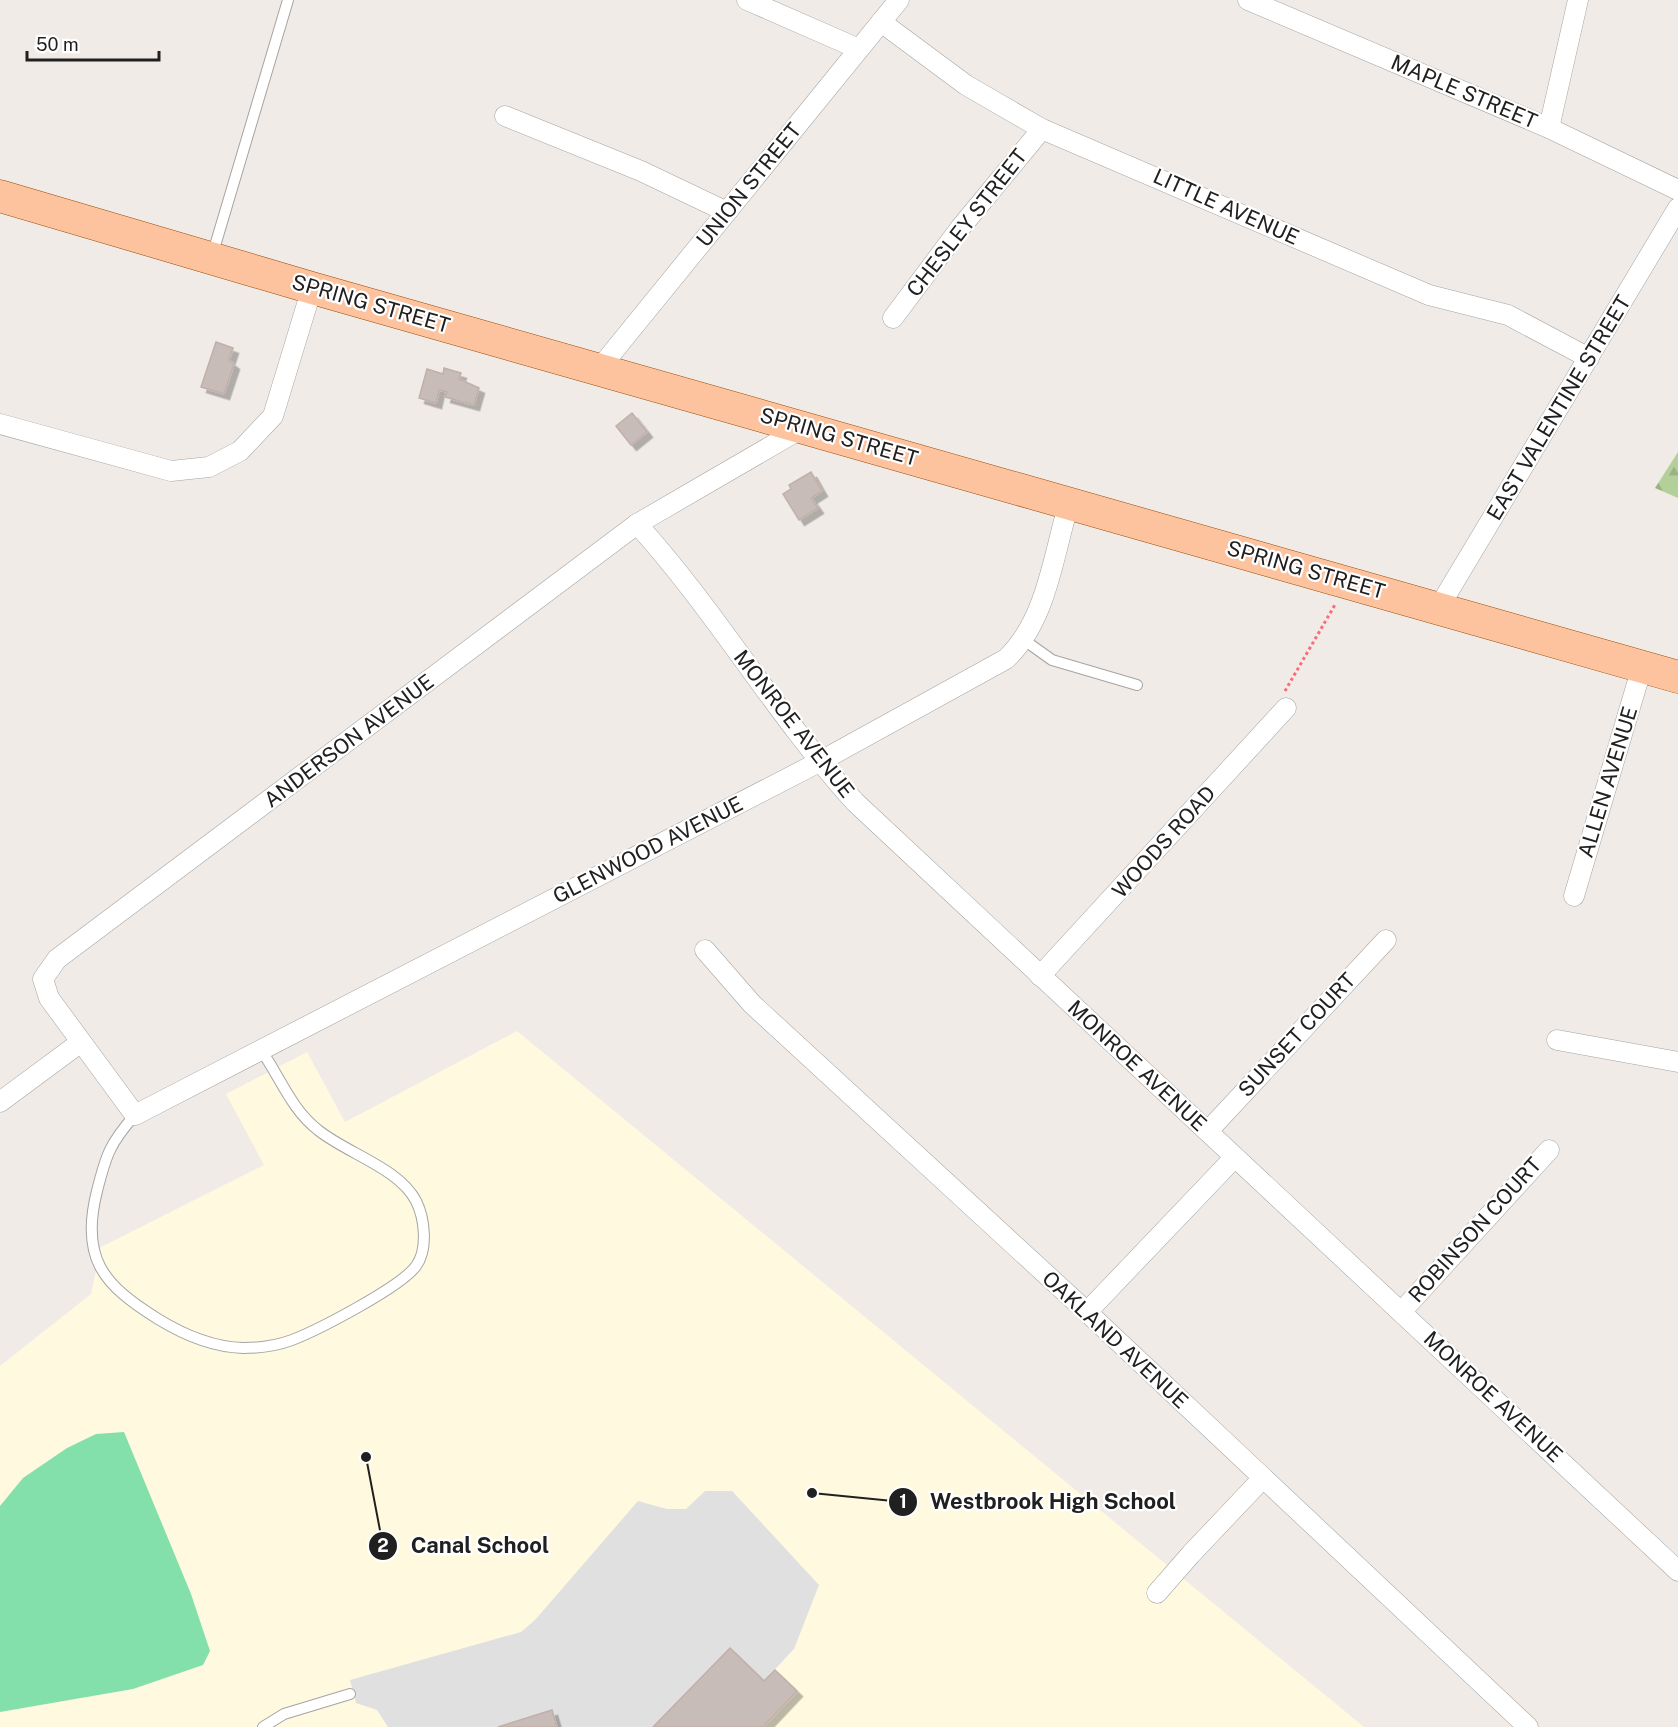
<svg xmlns="http://www.w3.org/2000/svg" width="1678" height="1727" font-family="'Public Sans',sans-serif">
	<style>
		.education { fill: #fff9e0 }
		.forest { fill: url(#forest-firs) }
		.pitch { fill: #83e0ab }
		.parking { fill: #e0e0e0 }
		.building { fill: #c8bcb9; stroke: #c2afa8; stroke-width: 1.5; filter: url(#shadow) }
		.lines { fill: none; stroke-linecap: round; stroke-linejoin: round }
		.lane-casing { stroke: #a4a4a4; stroke-width: 12 }
		.street-casing { stroke: #a4a4a4; stroke-width: 21 }
		.primary-casing { stroke: #9b4b00; stroke-width: 33 }
		.path { stroke: #fb6c78; stroke-width: 3; stroke-dasharray: 3 3; stroke-linecap: butt }
		.lane { stroke: #fff; stroke-width: 10 }
		.street { stroke: #fff; stroke-width: 20 }
		.primary { stroke: #fdc39f; stroke-width: 32 }
		.labels { text-anchor: middle; stroke-width: 4.5; stroke-linejoin: round; paint-order: stroke }
		.street-label { font-size: 21px; fill: #202020; stroke: #fff }
		.leader { fill: none; stroke: #202020; stroke-width: 2 }
		.callout-dot { fill: #202020; stroke: #fff; stroke-width: 2 }
		.mark-label { font-size: 18px; text-anchor: middle; font-weight: bold; fill: #fff }
		.callout-label { font-size: 22px; text-anchor: middle; font-weight: bold; fill: #202020; stroke: #fff; stroke-width: 4.5; stroke-linejoin: round; paint-order: stroke }
	</style>
	<defs>
		<pattern id="forest-firs" width="22" height="20" patternUnits="userSpaceOnUse" patternTransform="scale(1.5)"><rect width="22" height="20" fill="#b4d09a"/><path d="M5 1l3.5 6h-7zM16 11l3.5 6h-7z" fill="#9ab284"/></pattern>
		<filter id="shadow"><feDropShadow dx="5.5" dy="5.5" stdDeviation="0" flood-color="#0004"/></filter>
	</defs>
	<rect width="100%" height="100%" fill="#f0ebe6"/>
	<!-- education -->
	<path class="education" d="M517,1031L1364,1727H0V1366L91,1294L101,1247L264,1165L226,1094L307,1052L345,1122Z"/>
	<!-- forest -->
	<path class="forest" d="M1678,452V498L1655,488Z"/>
	<!-- pitch -->
	<path class="pitch" d="M124,1432L191,1594L210,1651L203,1665L133,1689L0,1712V1506L23,1478L67,1448L96,1434Z"/>
	<!-- parking -->
	<path class="parking" d="M705,1491H732L819,1585L794,1649L764,1681L730,1648L653,1727H557L552,1710L498,1727H388L377,1710L356,1703L350,1680L521,1632L535,1620L638,1501L667,1509H686Z"/>
	<!-- building -->
	<g class="building">
		<path d="M216,342L233,348L229,360L234,364L224,394L201,387Z"/>
		<path d="M444,368L461,373L459,379L479,388L474,405L445,397L447,392L439,390L436,403L419,398L427,369L443,374Z"/>
		<path d="M632,413L647,432L631,445L616,426Z"/>
		<path d="M811,472L822,491L811,498L818,508L799,520L783,494L791,489L789,485Z"/>
		<path d="M730,1648L764,1681L775,1670L797,1691L763,1727H653Z"/>
		<path d="M552,1710L557,1727H498Z"/>
	</g>
	<g class="lines">
		<!-- lane casing -->
		<g class="lane-casing">
			<g id="lane">
				<path d="M212,256L288,0"/>
				<path d="M1024,640L1052,660L1137,685"/>
				<path d="M135,1115C110,1143 106,1155 97,1191C80,1258 103,1285 158,1319C184,1335 213,1347 243,1348C260,1348 276,1346 292,1340C318,1330 401,1287 416,1266C428,1250 425,1219 416,1201C399,1168 346,1153 318,1130C291,1109 280,1077 261,1050"/>
				<path d="M263,1727L284,1714L350,1694"/>
			</g>
		</g>
		<!-- street casing -->
		<g class="street-casing">
			<g id="street">
				<path d="M747,0L859,49"/>
				<path d="M1248,0L1549,128L1678,190"/>
				<path d="M881,22L966,85L1042,129L1429,295L1508,315L1589,358"/>
				<path d="M505,116L641,171L727,212"/>
				<path d="M1549,128L1578,0"/>
				<path d="M893,318L961,227L1042,129"/>
				<path d="M599,369L899,0"/>
				<path d="M0,424L171,471L209,467L240,451L273,416L312,288"/>
				<path d="M804,427L637,524L57,959L43,979L49,998L135,1115L821,761L1006,659C1047,620 1053,556 1069,503"/>
				<path d="M637,524C716,611 776,715 855,802L1678,1571"/>
				<path d="M1439,607L1678,208"/>
				<path d="M1574,896L1642,667"/>
				<path d="M705,950L752,1004L1087,1312L1528,1727"/>
				<path d="M1040,976L1286,708"/>
				<path d="M1557,1040L1678,1062"/>
				<path d="M0,1102L81,1042"/>
				<path d="M1208,1131L1386,940"/>
				<path d="M1402,1311L1549,1150"/>
				<path d="M1087,1312L1234,1158"/>
				<path d="M1157,1593L1191,1554L1263,1478"/>
			</g>
		</g>
		<!-- primary casing -->
		<g class="primary-casing">
			<path id="primary" d="M0,196L312,288L1678,677"/>
		</g>
		<!-- path -->
		<path class="path" d="M1285,691L1336,603"/>
		<!-- lane -->
		<use href="#lane" class="lane"/>
		<!-- street -->
		<use href="#street" class="street"/>
		<!-- primary -->
		<use href="#primary" class="primary"/>
	</g>
	<g class="labels">
		<!-- street labels -->
		<g class="street-label">
			<text transform="translate(1464 92) rotate(23)" y="7">MAPLE STREET</text>
			<text transform="translate(749 185) rotate(-51)" y="7">UNION STREET</text>
			<text transform="translate(1226 207) rotate(24)" y="7">LITTLE AVENUE</text>
			<text transform="translate(967 223) rotate(-52)" y="7">CHESLEY STREET</text>
			<text transform="translate(371 304) rotate(16)" y="7">SPRING STREET</text>
			<text transform="translate(1559 408) rotate(-59)" y="7">EAST VALENTINE STREET</text>
			<text transform="translate(839 437) rotate(16)" y="7">SPRING STREET</text>
			<text transform="translate(1306 570) rotate(16)" y="7">SPRING STREET</text>
			<text transform="translate(794 724) rotate(52)" y="7">MONROE AVENUE</text>
			<text transform="translate(349 741) rotate(-37)" y="7">ANDERSON AVENUE</text>
			<text transform="translate(1608 782) rotate(-73)" y="7">ALLEN AVENUE</text>
			<text transform="translate(1164 842) rotate(-48)" y="7">WOODS ROAD</text>
			<text transform="translate(648 850) rotate(-27)" y="7">GLENWOOD AVENUE</text>
			<text transform="translate(1297 1035) rotate(-47)" y="7">SUNSET COURT</text>
			<text transform="translate(1137 1066) rotate(43)" y="7">MONROE AVENUE</text>
			<text transform="translate(1475 1230) rotate(-48)" y="7">ROBINSON COURT</text>
			<text transform="translate(1115 1340) rotate(43)" y="7">OAKLAND AVENUE</text>
			<text transform="translate(1493 1397) rotate(43)" y="7">MONROE AVENUE</text>
		</g>
	</g>
	<!-- callouts -->
	<path class="leader" d="M812 1493L903 1502M366 1457L383 1546"/>
	<g class="callout-dot">
		<circle cx="812" cy="1493" r="6"/>
		<circle cx="366" cy="1457" r="6"/>
		<circle cx="903" cy="1502" r="15"/>
		<circle cx="383" cy="1546" r="15"/>
	</g>
	<g class="mark-label">
		<text x="903" y="1508">1</text>
		<text x="383" y="1552">2</text>
	</g>
	<g class="callout-label">
		<text x="1053" y="1509">Westbrook High School</text>
		<text x="480" y="1553">Canal School</text>
	</g>
	<!-- scale -->
	<path d="M27 51v9h132v-9" fill="none" stroke="#202020" stroke-width="3"/>
	<text x="36" y="51" font-size="18" fill="#202020" stroke="#ffffff" stroke-width="4.5" paint-order="stroke">50 m</text>
</svg>
